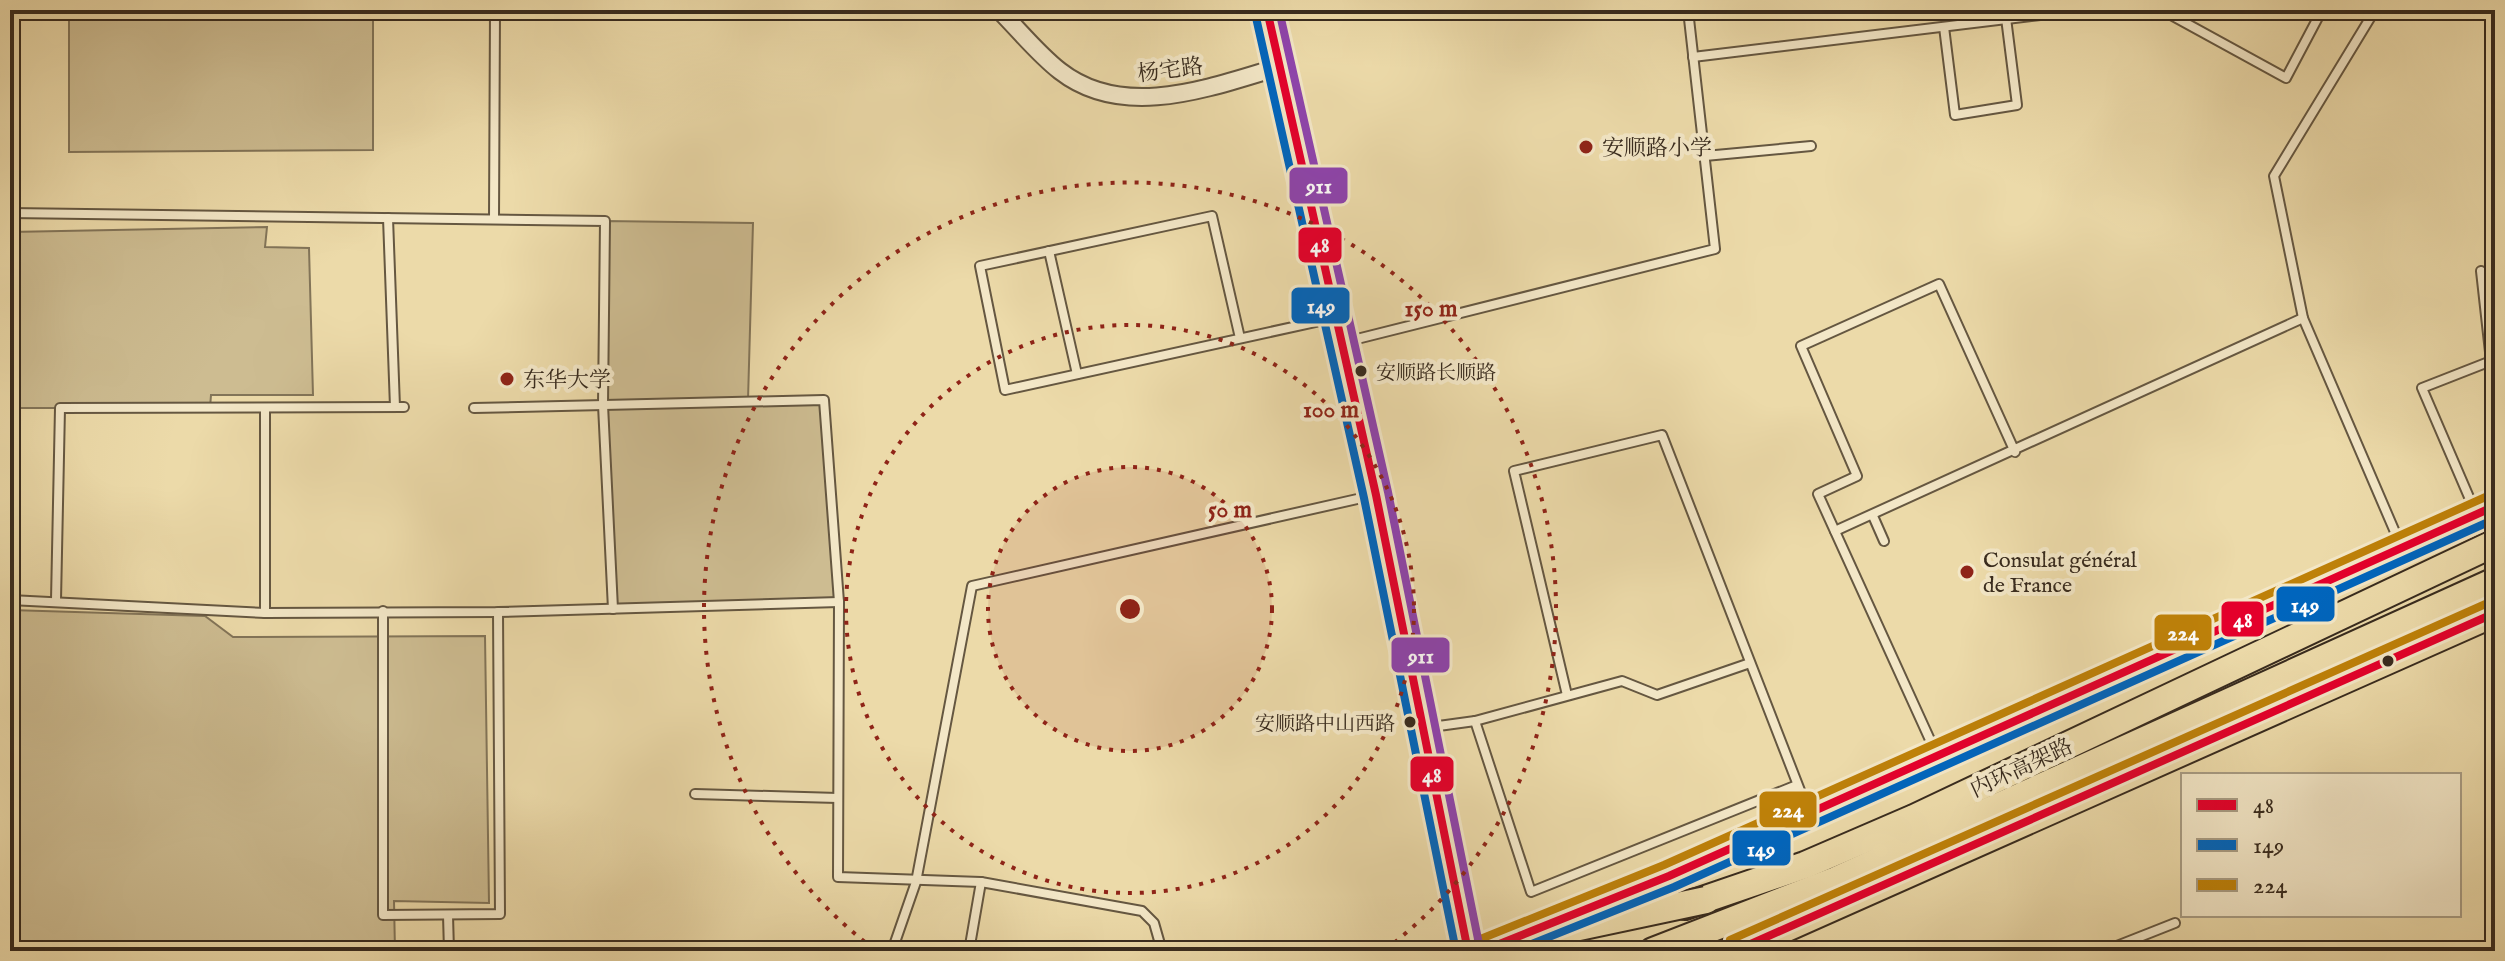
<svg xmlns="http://www.w3.org/2000/svg" width="2505" height="961" font-family="'IM FELL English','Noto Serif SC',serif">
	<style>
		.green { fill: #cdbc91; stroke: #827458; stroke-width: 2 }
		.lines { fill: none; stroke-linecap: round; stroke-linejoin: round }
		.service-casing { stroke: #655741; stroke-width: 12 }
		.minor-casing { stroke: #655741; stroke-width: 20 }
		.tertiary-casing { stroke: #655741; stroke-width: 24 }
		.primary-casing { stroke: #382b1e; stroke-width: 30 }
		.trunk-casing { stroke: #382b1e; stroke-width: 30 }
		.service { stroke: #f3e7c7; stroke-width: 8 }
		.minor { stroke: #f3e7c7; stroke-width: 16 }
		.tertiary { stroke: #f3e7c7; stroke-width: 20 }
		.primary { stroke: #ecdaa9; stroke-width: 26 }
		.trunk { stroke: #ecdaa9; stroke-width: 26 }
		.trunk-bridge-casing { stroke: #382b1e; stroke-width: 30; stroke-linecap: butt }
		.trunk-bridge { stroke: #ecdaa9; stroke-width: 26 }
		.bus-1-casing { stroke: #f3e7c7; stroke-width: 14 }
		.bus-2-casing { stroke: #f3e7c7; stroke-width: 14 }
		.bus-3-casing { stroke: #f3e7c7; stroke-width: 14 }
		.bus-4-casing { stroke: #f3e7c7; stroke-width: 14 }
		.bus-1 { stroke: #e4002b; stroke-width: 8 }
		.bus-2 { stroke: #0065bd; stroke-width: 8 }
		.bus-3 { stroke: #be8109; stroke-width: 8 }
		.bus-4 { stroke: #8e44ad; stroke-width: 8 }
		.ring { fill: none; stroke: #8f2418; stroke-width: 4; stroke-dasharray: 4 8 }
		.poi-dot { fill: #8f2418; stroke: #f3e7c7; stroke-width: 3 }
		.bus-dot { fill: #382b1e; stroke: #f3e7c7; stroke-width: 3 }
		.labels { text-anchor: middle; stroke-width: 8; stroke-linejoin: round; paint-order: stroke }
		.bus-label { font-size: 20px; fill: #382b1e; stroke: #f3e7c7; text-anchor: start }
		.street-label { font-size: 22px; fill: #382b1e; stroke: #f3e7c7 }
		.poi-label { font-size: 22px; fill: #382b1e; stroke: #f3e7c7; text-anchor: start }
		.centre { fill: #8f2418; stroke: #f3e7c7; stroke-width: 4 }
		.ring-label { font-size: 24px; text-anchor: middle; font-weight: bold; fill: #8f2418; stroke: #f3e7c7; stroke-width: 8; stroke-linejoin: round; paint-order: stroke }
		.line-badge { stroke: #f3e7c7; stroke-width: 3 }
		.badge-label { font-size: 22px; text-anchor: middle; font-weight: bold; fill: #fff }
	</style>
	<rect width="100%" height="100%" fill="#ecdaa9"/>
	<filter id="stains"><feTurbulence type="fractalNoise" baseFrequency=".0025" numOctaves="4"/><feColorMatrix values="0 0 0 0 .2 0 0 0 0 .09 0 0 0 0 .02 0 0 0 .5 -.17"/></filter>
	<radialGradient id="worn" r=".72"><stop offset=".6" stop-color="#630" stop-opacity="0"/><stop offset="1" stop-color="#630" stop-opacity=".3"/></radialGradient>
	<!-- green -->
	<g class="green">
		<path d="M69,10H373V150L69,152Z"/>
		<path d="M605,221L753,223L748,400H824L839,602L613,609L603,402Z"/>
		<path d="M267,227L265,247L309,248L313,395H211L210,408H10V232Z"/>
		<path d="M10,610L205,616L233,637L485,636L489,903L394,901L395,951H10Z"/>
	</g>
	<g class="lines">
		<!-- service casing -->
		<g class="service-casing">
			<g id="service">
				<path d="M2174,10L2171,15L2286,78L2322,10"/>
				<path d="M1944,27L1955,115L2017,105L2006,18"/>
				<path d="M1693,57L2049,14V10"/>
				<path d="M1705,156L1811,146"/>
				<path d="M10,213L605,221L603,405L613,609"/>
				<path d="M388,218L395,407"/>
				<path d="M494,219L495,10"/>
				<path d="M1049,251L1077,374"/>
				<path d="M2303,318L2274,176L2375,10"/>
				<path d="M1240,338L1212,216L980,266L1005,390L1334,318"/>
				<path d="M1341,343L1715,249L1688,10"/>
				<path d="M474,408L824,400L839,602L838,877L981,882"/>
				<path d="M2475,511L2422,388L2491,361L2481,271"/>
				<path d="M1873,516L1884,541"/>
				<path d="M1835,531L2303,318L2401,546"/>
				<path d="M10,600L265,613L498,612L839,602"/>
				<path d="M56,600L60,408L404,407"/>
				<path d="M383,611V915L500,914L498,612"/>
				<path d="M265,613V408"/>
				<path d="M1567,695L1514,471L1662,435L1808,811"/>
				<path d="M1475,721L1531,892L1797,785"/>
				<path d="M1424,728L1475,721L1622,681L1657,695L1750,663"/>
				<path d="M1936,753L1818,494L1857,476L1801,346L1939,284L2015,452"/>
				<path d="M695,794L838,798"/>
				<path d="M448,915L449,951"/>
				<path d="M892,951L916,882L972,586L1375,495"/>
				<path d="M969,951L981,882L1142,911L1154,923L1162,951"/>
				<path d="M2104,951L2175,923"/>
			</g>
		</g>
		<!-- minor casing -->
		<g class="minor-casing">
			<g id="minor">
				<path d="M999,10C1019,30 1038,54 1060,71C1124,121 1211,87 1279,67"/>
				<path d="M2485,10L2495,15"/>
			</g>
		</g>
		<!-- tertiary casing -->
		<g class="tertiary-casing">
			<path id="tertiary" d="M1267,10L1376,495L1468,951"/>
		</g>
		<!-- primary casing -->
		<g class="primary-casing">
			<g id="primary">
				<path d="M1540,928L1669,876L2495,506"/>
				<path d="M1735,951L2495,613"/>
			</g>
		</g>
		<!-- trunk casing -->
		<g class="trunk-casing">
			<g id="trunk">
				<path d="M1685,906L1805,865L1914,818L2495,543"/>
				<path d="M1531,951L1571,939"/>
				<path d="M1653,951L1836,880L2495,581"/>
			</g>
		</g>
		<!-- service -->
		<use href="#service" class="service"/>
		<!-- minor -->
		<use href="#minor" class="minor"/>
		<!-- tertiary -->
		<use href="#tertiary" class="tertiary"/>
		<!-- primary -->
		<use href="#primary" class="primary"/>
		<!-- trunk -->
		<use href="#trunk" class="trunk"/>
		<!-- trunk-bridge casing -->
		<g class="trunk-bridge-casing">
			<path id="trunk-bridge" d="M1466,951L1706,900"/>
		</g>
		<!-- trunk-bridge -->
		<use href="#trunk-bridge" class="trunk-bridge"/>
		<!-- bus-1 casing -->
		<g class="bus-1-casing">
			<g id="bus-1">
				<path d="M1267,10L1376,495L1468,951"/>
				<path d="M1482,951L1669,876L2495,506"/>
				<path d="M1735,951L2495,613"/>
			</g>
		</g>
		<!-- bus-2 casing -->
		<g class="bus-2-casing">
			<g id="bus-2">
				<path d="M1255,13L1364,498L1456,951"/>
				<path d="M1514,951L1674,887L2495,519"/>
			</g>
		</g>
		<!-- bus-3 casing -->
		<g class="bus-3-casing">
			<g id="bus-3">
				<path d="M1478,940L1664,865L2490,495"/>
				<path d="M1730,940L2490,602"/>
			</g>
		</g>
		<!-- bus-4 casing -->
		<g class="bus-4-casing">
			<path id="bus-4" d="M1279,10L1388,492L1480,949"/>
		</g>
		<!-- bus-1 -->
		<use href="#bus-1" class="bus-1"/>
		<!-- bus-2 -->
		<use href="#bus-2" class="bus-2"/>
		<!-- bus-3 -->
		<use href="#bus-3" class="bus-3"/>
		<!-- bus-4 -->
		<use href="#bus-4" class="bus-4"/>
	</g>
	<!-- distance rings -->
	<circle cx="1130" cy="609" r="142" fill="#8f2418" fill-opacity=".12"/>
	<g class="ring">
		<circle cx="1130" cy="609" r="142"/>
		<circle cx="1130" cy="609" r="284"/>
		<path d="M874 949A426 426 0 1 1 1386 949"/>
	</g>
	<!-- markers -->
	<g class="poi-dot">
		<circle cx="1586" cy="147" r="8"/>
		<circle cx="507" cy="379" r="8"/>
		<circle cx="1967" cy="572" r="8"/>
	</g>
	<g class="bus-dot">
		<circle cx="1361" cy="371" r="7"/>
		<circle cx="2388" cy="661" r="7"/>
		<circle cx="1410" cy="722" r="7"/>
	</g>
	<g class="labels">
		<!-- bus labels -->
		<g class="bus-label">
			<text x="1376" y="379">安顺路长顺路</text>
			<text x="1395" y="730" text-anchor="end">安顺路中山西路</text>
		</g>
		<!-- street labels -->
		<g class="street-label">
			<text transform="translate(1170 69) rotate(-7)" y="8">杨宅路</text>
			<text transform="translate(2021 767) rotate(-25)" y="8">内环高架路</text>
		</g>
		<!-- poi labels -->
		<g class="poi-label">
			<text x="1602" y="155">安顺路小学</text>
			<text x="523" y="387">东华大学</text>
			<text x="1983" y="567">Consulat général<tspan x="1983" dy="25">de France</tspan></text>
		</g>
	</g>
	<circle cx="1130" cy="609" r="12" class="centre"/>
	<g class="ring-label">
		<text x="1431" y="316">150 m</text>
		<text x="1331" y="417">100 m</text>
		<text x="1230" y="517">50 m</text>
	</g>
	<g class="line-badge">
		<rect x="1288" y="166" width="61" height="39" rx="8" fill="#8e44ad"/>
		<rect x="1297" y="226" width="46" height="38" rx="8" fill="#e4002b"/>
		<rect x="1290" y="286" width="61" height="39" rx="8" fill="#0065bd"/>
		<rect x="2275" y="585" width="61" height="38" rx="8" fill="#0065bd"/>
		<rect x="2220" y="600" width="45" height="38" rx="8" fill="#e4002b"/>
		<rect x="2153" y="613" width="60" height="39" rx="8" fill="#be8109"/>
		<rect x="1390" y="636" width="61" height="38" rx="8" fill="#8e44ad"/>
		<rect x="1409" y="755" width="46" height="38" rx="8" fill="#e4002b"/>
		<rect x="1758" y="790" width="60" height="39" rx="8" fill="#be8109"/>
		<rect x="1731" y="829" width="61" height="38" rx="8" fill="#0065bd"/>
	</g>
	<g class="badge-label">
		<text x="1319" y="193">911</text>
		<text x="1320" y="252">48</text>
		<text x="1321" y="313">149</text>
		<text x="2305" y="612">149</text>
		<text x="2243" y="627">48</text>
		<text x="2183" y="640">224</text>
		<text x="1421" y="663">911</text>
		<text x="1432" y="782">48</text>
		<text x="1788" y="817">224</text>
		<text x="1761" y="856">149</text>
	</g>
	<!-- margin -->
	<rect width="2505" height="961" fill="none" stroke="#ecdaa9" stroke-width="40"/>
	<rect x="12" y="12" width="2481" height="937" fill="none" stroke="#382b1e" stroke-width="4"/>
	<rect x="20" y="20" width="2465" height="921" fill="none" stroke="#382b1e" stroke-width="2"/>
	<!-- legend -->
	<rect x="2181" y="773" width="280" height="144" fill="#f3e7c7" stroke="#a89c83" stroke-width="2"/>
	<rect x="2197" y="799" width="40" height="12" fill="#e4002b" stroke="#a89c83" stroke-width="2"/>
	<text x="2253" y="813" font-size="24" fill="#382b1e">48</text>
	<rect x="2197" y="839" width="40" height="12" fill="#0065bd" stroke="#a89c83" stroke-width="2"/>
	<text x="2253" y="853" font-size="24" fill="#382b1e">149</text>
	<rect x="2197" y="879" width="40" height="12" fill="#be8109" stroke="#a89c83" stroke-width="2"/>
	<text x="2253" y="893" font-size="24" fill="#382b1e">224</text>
	<rect width="100%" height="100%" filter="url(#stains)"/>
	<rect width="100%" height="100%" fill="url(#worn)"/>
</svg>
